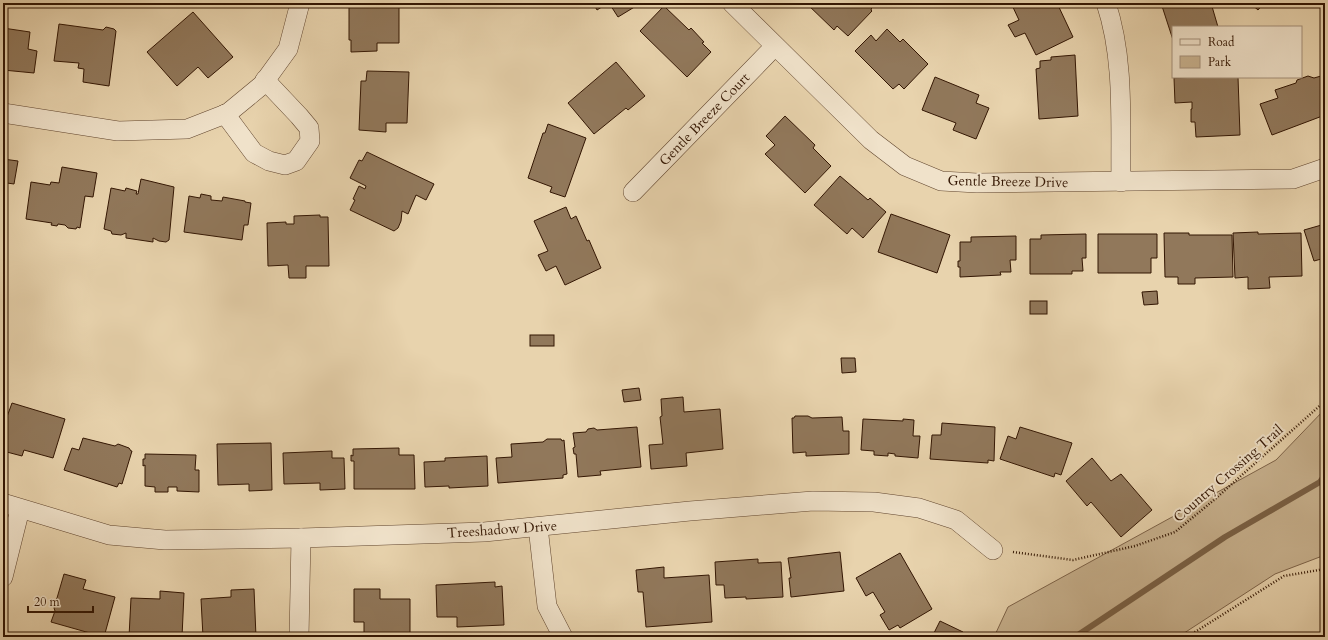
<svg xmlns="http://www.w3.org/2000/svg" width="1328" height="640" font-family="Cardo,serif">
	<style>
		.green { fill: #c9b390; stroke: #7e644a }
		.lines { fill: none; stroke-linecap: round; stroke-linejoin: round }
		.stream { stroke: #7a6146; stroke-width: 6 }
		.building { fill: #91785b; stroke: #331603 }
		.minor-casing { stroke: #60452e; stroke-width: 20 }
		.path { stroke: #331603; stroke-width: 2.5; stroke-dasharray: 1 2; stroke-linecap: butt }
		.minor { stroke: #f0e2ca; stroke-width: 19 }
		.labels { text-anchor: middle; stroke-width: 4; stroke-linejoin: round; paint-order: stroke }
		.street-label { font-size: 14px; fill: #331603; stroke: #f0e2ca }
	</style>
	<rect width="100%" height="100%" fill="#e8d3ad"/>
	<filter id="stains"><feTurbulence type="fractalNoise" baseFrequency=".005" numOctaves="4"/><feColorMatrix values="0 0 0 0 .2 0 0 0 0 .09 0 0 0 0 .02 0 0 0 .5 -.17"/></filter>
	<radialGradient id="worn" r=".72"><stop offset=".6" stop-color="#630" stop-opacity="0"/><stop offset="1" stop-color="#630" stop-opacity=".3"/></radialGradient>
	<!-- green -->
	<path class="green" d="M1325,409V555L1275,574L1178,637H994L1008,607L1276,460Z"/>
	<g class="lines">
		<!-- stream -->
		<path class="stream" d="M1075,637L1225,537L1320,482L1325,475"/>
	</g>
	<!-- building -->
	<g class="building">
		<path d="M349,3H399V43H377V51L351,52V40H349Z"/>
		<path d="M593,3H608L597,10Z"/>
		<path d="M609,3H641L618,17Z"/>
		<path d="M806,3H868L872,7L871,10L872,11L848,36L837,26L834,30Z"/>
		<path d="M1011,3H1057L1073,37L1036,55L1025,33L1015,37L1008,25L1019,20Z"/>
		<path d="M1161,3H1211L1218,27H1173V40Z"/>
		<path d="M1250,3H1264L1258,10Z"/>
		<path d="M664,6L689,30L691,28L704,42L702,43L711,52L687,77L640,31Z"/>
		<path d="M193,12L233,57L208,78L198,67L177,86L147,52Z"/>
		<path d="M59,24L103,30L106,27L114,29L116,31L109,86L83,82L84,69L78,68L79,63L54,61Z"/>
		<path d="M3,28L30,32L28,49L37,51L34,73L3,70Z"/>
		<path d="M887,29L900,42L903,39L928,64L904,89L899,84L893,89L855,51L871,35L876,41Z"/>
		<path d="M1075,55L1078,116L1039,119L1036,69L1040,68V61L1051,60V57Z"/>
		<path d="M616,62L645,96L628,110L626,108L594,134L568,103Z"/>
		<path d="M367,71L409,72L407,123H386V132L359,130L361,81H366Z"/>
		<path d="M1308,76L1314,78L1321,76L1325,87V115L1272,135L1260,104L1278,98L1275,90L1296,83L1297,80Z"/>
		<path d="M935,77L979,95L976,103L989,108L976,139L953,130L956,123L922,110Z"/>
		<path d="M1201,77H1238L1240,135L1196,137L1195,122H1191V109H1192V102L1175,103L1174,78Z"/>
		<path d="M785,116L815,145L813,148L831,166L805,193L765,154L775,145L766,136Z"/>
		<path d="M548,124L586,138L565,197L550,192L552,187L528,178L543,133H545Z"/>
		<path d="M367,152L434,184L426,200L416,195L408,214L402,211L401,221L398,228L394,231L350,210L355,200L353,199L359,186L365,189L366,186L350,178L359,160L362,161Z"/>
		<path d="M3,159L18,161L14,184L7,183L3,208Z"/>
		<path d="M62,167L97,173L93,197L85,196L80,228L77,227L76,229L68,228L65,225L58,224L57,226L51,225L52,223L26,219L31,182L50,185L51,182L59,183Z"/>
		<path d="M840,176L868,200L870,198L886,212L863,238L852,228L847,234L814,205Z"/>
		<path d="M141,179L174,187L169,240L166,242L159,241L153,238V242L126,238V233L121,235L112,234L111,231L104,229L111,188L125,191L126,188L137,191L136,194H138Z"/>
		<path d="M201,194L211,196V200L222,201L223,197L245,201V202L251,203L248,225H244L242,240L184,232L189,196L200,198Z"/>
		<path d="M566,207L571,219L576,216L587,241L589,240L601,268L565,285L556,266L546,271L538,255L548,251L534,221Z"/>
		<path d="M891,214L950,235L937,273L878,252Z"/>
		<path d="M320,215V217H328L329,266H306V278H289L288,265L268,266L267,223L286,222V224H294V216Z"/>
		<path d="M1325,224V258L1314,261L1304,230Z"/>
		<path d="M1258,232V234L1301,233L1302,276L1269,277L1270,288L1248,289V277L1235,278L1233,233Z"/>
		<path d="M1164,233H1189V235H1232L1233,277L1195,278V284H1178V277H1165Z"/>
		<path d="M1086,234V258H1082L1083,271H1072V274H1030V239H1041V235Z"/>
		<path d="M1098,234H1157V258H1151V273H1098Z"/>
		<path d="M1016,236V260H1010L1011,272H1000L1001,275L960,277V267H958V261H960V242H971V237Z"/>
		<path d="M1157,291L1158,304L1144,305L1142,292Z"/>
		<rect x="1030" y="301" width="17" height="13"/>
		<rect x="530" y="335" width="24" height="11"/>
		<path d="M841,358H855L856,372L842,373Z"/>
		<path d="M639,388L641,400L624,402L622,390Z"/>
		<path d="M683,397L684,412L720,409L723,449L686,453L687,466L651,469L649,445L663,444L660,417L662,416L661,399Z"/>
		<path d="M12,403L65,419L53,458L24,450L22,456L3,451V436L5,428L4,425Z"/>
		<path d="M795,416H808L812,418L842,417L843,431H849V454L806,456V452L793,453L792,418H794Z"/>
		<path d="M863,419L903,421V419L914,420L913,436H920L918,458L895,456V454L888,453V456L874,455V451L861,450Z"/>
		<path d="M942,423L995,427L994,461L988,460V463L930,459L932,435H941Z"/>
		<path d="M637,427L641,467L600,471L601,475L578,477L576,454H574L573,448L575,447L573,433L586,432L588,429L594,428L597,430Z"/>
		<path d="M1020,427L1072,443L1061,475L1055,473L1054,477L1000,459L1008,436L1016,439Z"/>
		<path d="M83,438L115,446L118,444L129,448L131,451H132L122,484L119,483L117,487L64,470L72,448L79,450Z"/>
		<path d="M547,439H561L562,441L564,440L567,474L563,475V478L498,483L496,458L512,457L511,444L543,442Z"/>
		<path d="M271,443L272,490L249,491V484L218,485L217,444Z"/>
		<path d="M399,448V455H414L415,489H354V461H351V455L353,456V449Z"/>
		<path d="M332,451V458H344L345,489L320,490V483L284,484L283,453Z"/>
		<path d="M145,454L196,455L195,470H199V492L177,491V487H168V492H155V487L145,486V465L143,466V459H145Z"/>
		<path d="M487,456L488,486L449,488V486L425,487L424,462L445,461V458Z"/>
		<path d="M1092,458L1111,481L1121,474L1152,510L1121,537L1091,502L1087,506L1066,481Z"/>
		<path d="M840,552L844,591L791,597L789,578H791L788,558Z"/>
		<path d="M900,553L932,609L900,628L898,625L889,630L880,615L885,612L873,592L866,596L856,578Z"/>
		<path d="M758,559V563L781,562L783,597L746,599V597L725,598L724,585H716L715,562Z"/>
		<path d="M664,567V578L709,575L712,622L646,627L643,592H638L636,570Z"/>
		<path d="M64,574L86,580L83,589L115,597L104,637L51,622L55,611L54,608L56,599L57,598Z"/>
		<path d="M495,582V587L502,586L504,625L457,627V617H437L436,585Z"/>
		<path d="M254,589L256,637H203L201,599L231,597V590Z"/>
		<path d="M354,589H380V599H410V637H364V622H354Z"/>
		<path d="M160,591L184,593L182,637H129L131,598L160,599Z"/>
		<path d="M940,621L963,632L961,637H932Z"/>
	</g>
	<g class="lines">
		<!-- minor casing -->
		<g class="minor-casing">
			<g id="minor">
				<path d="M732,3L871,140L905,166L941,181L977,183L1293,179L1325,168"/>
				<path d="M1106,3C1125,60 1120,123 1121,182"/>
				<path d="M3,113L118,131L187,129L228,113L262,85L288,49L300,3"/>
				<path d="M225,114L254,153L269,161L285,165L296,161L310,141L309,128L299,116L265,80"/>
				<path d="M633,192L775,46"/>
				<path d="M3,503L109,535L165,540L301,538L484,532L690,511L813,501L874,502L919,508L956,520L993,550"/>
				<path d="M538,527L547,606L563,637"/>
				<path d="M3,577L20,509"/>
				<path d="M299,637L301,538"/>
			</g>
		</g>
		<!-- path -->
		<g class="path">
			<path d="M1013,552L1073,560L1135,546L1175,532L1214,500L1325,401"/>
			<path d="M1187,637L1284,576L1325,569"/>
		</g>
		<!-- minor -->
		<use href="#minor" class="minor"/>
	</g>
	<g class="labels">
		<!-- street labels -->
		<g class="street-label">
			<text transform="translate(704 119) rotate(-46)" y="5">Gentle Breeze Court</text>
			<text transform="translate(1008 181) rotate(1)" y="5">Gentle Breeze Drive</text>
			<text transform="translate(1228 473) rotate(-41)" y="5">Country Crossing Trail</text>
			<text transform="translate(502 529) rotate(-4)" y="5">Treeshadow Drive</text>
		</g>
	</g>
	<!-- margin -->
	<rect width="1328" height="640" fill="none" stroke="#e8d3ad" stroke-width="16"/>
	<rect x="4" y="4" width="1320" height="632" fill="none" stroke="#331603" stroke-width="2"/>
	<rect x="8" y="8" width="1312" height="624" fill="none" stroke="#331603"/>
	<!-- legend -->
	<rect x="1172" y="26" width="130" height="52" fill="#f0e2ca" stroke="#a4907a"/>
	<rect x="1180" y="39" width="20" height="6" fill="#f0e2ca" stroke="#a4907a"/>
	<text x="1208" y="46" font-size="12" fill="#331603">Road</text>
	<rect x="1180" y="56" width="20" height="12" fill="#c9b390" stroke="#a4907a"/>
	<text x="1208" y="66" font-size="12" fill="#331603">Park</text>
	<!-- scale -->
	<path d="M28 606v6h65v-6" fill="none" stroke="#331603" stroke-width="2"/>
	<text x="34" y="606" font-size="12" fill="#331603" stroke="#f0e2ca" stroke-width="3" paint-order="stroke">20 m</text>
	<rect width="100%" height="100%" filter="url(#stains)"/>
	<rect width="100%" height="100%" fill="url(#worn)"/>
</svg>
